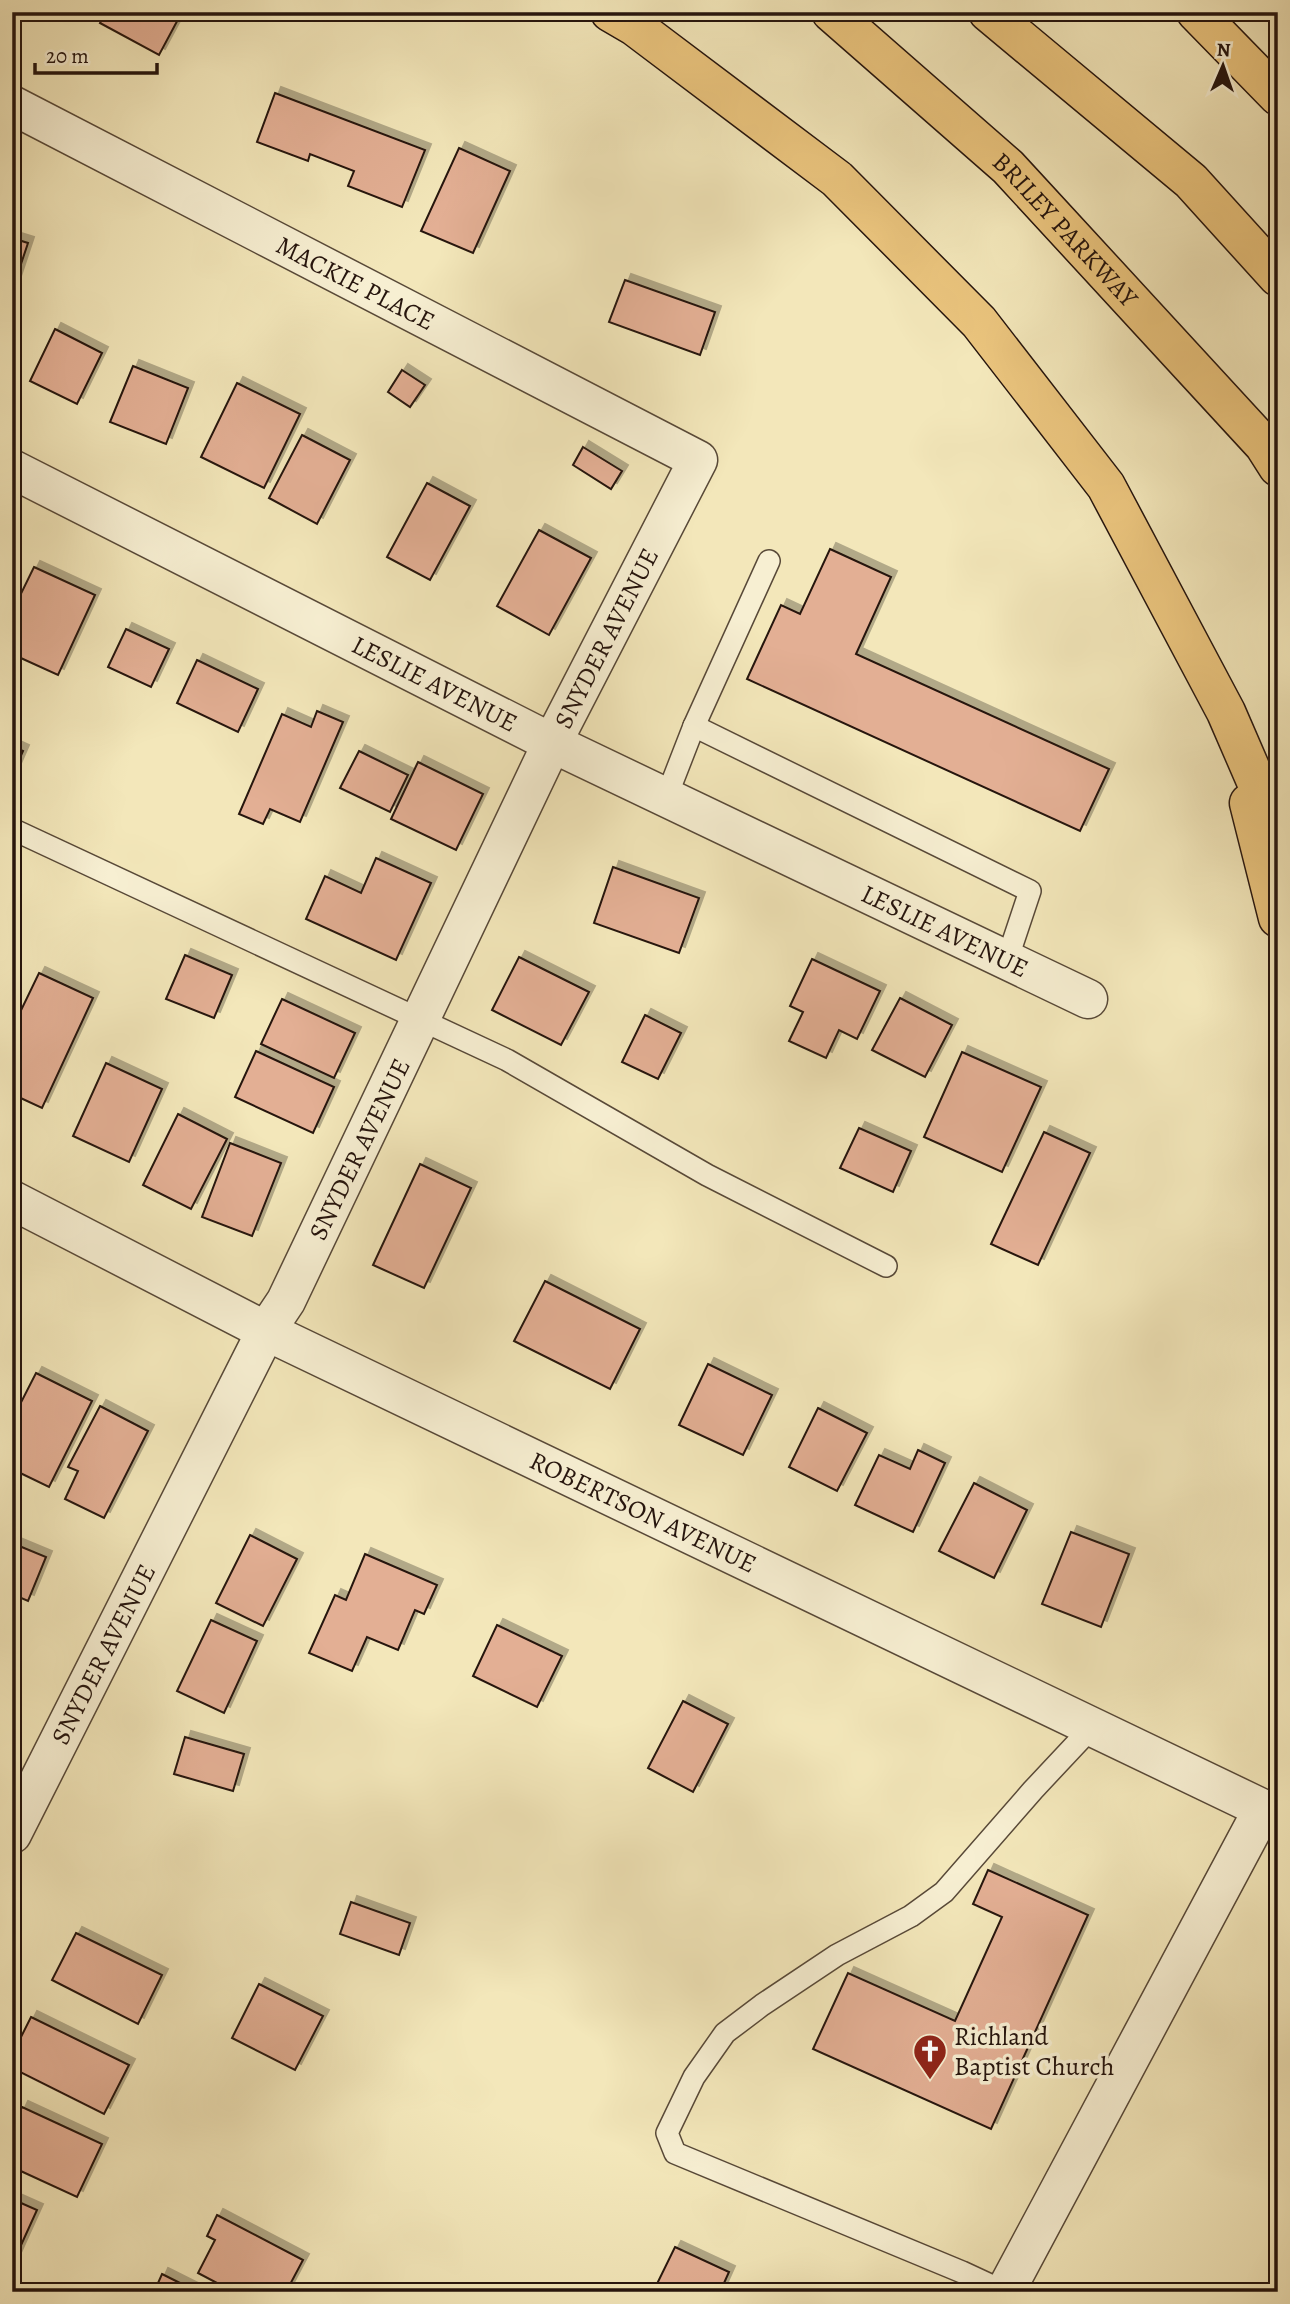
<svg xmlns="http://www.w3.org/2000/svg" width="1290" height="2304" font-family="Alegreya,serif">
	<style>
		.building { fill: #e3af94; stroke: #25140d; stroke-width: 2; filter: url(#shadow) }
		.lines { fill: none; stroke-linecap: round; stroke-linejoin: round }
		.service-casing { stroke: #584938; stroke-width: 24 }
		.minor-casing { stroke: #584938; stroke-width: 41 }
		.tertiary-casing { stroke: #584938; stroke-width: 41 }
		.motorway-casing { stroke: #25140d; stroke-width: 41 }
		.service { stroke: #f7efd2; stroke-width: 21 }
		.minor { stroke: #f7efd2; stroke-width: 38 }
		.tertiary { stroke: #f7efd2; stroke-width: 38 }
		.motorway { stroke: #eac47d; stroke-width: 38 }
		.labels { text-anchor: middle; stroke-width: 7; stroke-linejoin: round; paint-order: stroke }
		.street-label { font-size: 26px; fill: #25140d; stroke: #f7efd2 }
		.poi-label { font-size: 26px; fill: #25140d; stroke: #f7efd2; text-anchor: start }
	</style>
	<defs>
		<filter id="shadow"><feDropShadow dx="6" dy="-6" stdDeviation="0" flood-color="#0004"/></filter>
	</defs>
	<rect width="100%" height="100%" fill="#f3e7ba"/>
	<filter id="stains"><feTurbulence type="fractalNoise" baseFrequency=".00286" numOctaves="4"/><feColorMatrix values="0 0 0 0 .2 0 0 0 0 .09 0 0 0 0 .02 0 0 0 .5 -.17"/></filter>
	<radialGradient id="worn" r=".72"><stop offset=".6" stop-color="#630" stop-opacity="0"/><stop offset="1" stop-color="#630" stop-opacity=".3"/></radialGradient>
	<!-- building -->
	<g class="building">
		<path d="M106,12H182L159,55L100,23Z"/>
		<path d="M275,93L425,150L402,207L348,186L354,171L310,154L308,161L257,142Z"/>
		<path d="M459,148L510,171L473,253L421,231Z"/>
		<path d="M12,238L28,243L15,282L12,281Z"/>
		<path d="M625,280L715,312L700,355L609,322Z"/>
		<path d="M55,329L102,353L77,404L30,381Z"/>
		<path d="M133,366L188,388L166,444L110,422Z"/>
		<path d="M402,370L425,385L410,407L388,392Z"/>
		<path d="M237,383L300,414L264,488L201,457Z"/>
		<path d="M302,435L350,460L317,524L269,498Z"/>
		<path d="M583,447L622,471L611,489L573,465Z"/>
		<path d="M427,483L470,506L430,580L387,557Z"/>
		<path d="M539,530L591,558L549,635L497,606Z"/>
		<path d="M830,549L891,577L856,654L1109,769L1080,831L747,679L781,605L800,614Z"/>
		<path d="M34,567L95,595L58,675L12,654V612Z"/>
		<path d="M126,629L169,649L151,687L108,667Z"/>
		<path d="M197,660L258,689L238,732L177,703Z"/>
		<path d="M317,711L343,722L300,822L270,809L263,824L239,814L282,714L311,727Z"/>
		<path d="M12,746L23,751L12,776Z"/>
		<path d="M359,751L408,775L390,812L340,788Z"/>
		<path d="M418,762L483,794L456,850L391,819Z"/>
		<path d="M376,858L431,883L396,960L306,919L325,876L361,893Z"/>
		<path d="M613,867L699,898L679,953L594,923Z"/>
		<path d="M185,955L232,975L214,1018L166,999Z"/>
		<path d="M519,957L589,992L561,1045L492,1010Z"/>
		<path d="M812,959L880,991L857,1039L839,1030L826,1058L789,1041L803,1012L790,1006Z"/>
		<path d="M39,973L93,998L42,1108L12,1094V1029Z"/>
		<path d="M900,998L952,1025L925,1077L872,1050Z"/>
		<path d="M282,999L355,1033L334,1078L261,1044Z"/>
		<path d="M645,1015L681,1033L658,1079L622,1062Z"/>
		<path d="M256,1051L334,1087L313,1133L235,1097Z"/>
		<path d="M962,1052L1041,1087L1002,1172L924,1137Z"/>
		<path d="M106,1063L162,1089L129,1162L73,1136Z"/>
		<path d="M178,1114L227,1139L191,1209L143,1185Z"/>
		<path d="M859,1128L911,1151L893,1192L840,1168Z"/>
		<path d="M1044,1132L1090,1153L1038,1265L991,1244Z"/>
		<path d="M230,1143L281,1163L252,1236L202,1217Z"/>
		<path d="M420,1164L471,1188L424,1288L373,1265Z"/>
		<path d="M545,1281L640,1329L610,1389L514,1341Z"/>
		<path d="M708,1364L772,1395L743,1455L679,1425Z"/>
		<path d="M36,1373L92,1401L49,1487L12,1469V1420Z"/>
		<path d="M100,1406L148,1431L104,1518L65,1499L78,1471L68,1467Z"/>
		<path d="M818,1408L867,1433L837,1491L789,1467Z"/>
		<path d="M918,1450L945,1463L913,1532L855,1505L879,1455L910,1469Z"/>
		<path d="M974,1483L1027,1510L994,1578L939,1551Z"/>
		<path d="M1071,1532L1129,1554L1101,1627L1042,1604Z"/>
		<path d="M250,1535L297,1559L263,1626L216,1603Z"/>
		<path d="M12,1543L46,1557L28,1601L12,1594Z"/>
		<path d="M365,1554L437,1585L424,1614L415,1610L398,1650L367,1637L352,1671L309,1653L335,1595L346,1600Z"/>
		<path d="M211,1620L257,1641L224,1713L177,1691Z"/>
		<path d="M497,1625L562,1656L537,1707L473,1676Z"/>
		<path d="M683,1701L728,1724L693,1792L648,1768Z"/>
		<path d="M185,1737L244,1754L233,1791L174,1774Z"/>
		<path d="M988,1870L1088,1915L991,2129L813,2049L848,1973L955,2021L1002,1917L973,1904Z"/>
		<path d="M351,1902L410,1923L399,1955L340,1934Z"/>
		<path d="M76,1933L162,1975L138,2024L52,1980Z"/>
		<path d="M259,1984L323,2016L295,2070L232,2038Z"/>
		<path d="M31,2017L129,2065L104,2114L12,2068V2055Z"/>
		<path d="M22,2107L102,2144L77,2197L12,2167V2128Z"/>
		<path d="M12,2199L37,2210L12,2265Z"/>
		<path d="M217,2215L303,2260L286,2292H234L198,2273L215,2240L207,2236Z"/>
		<path d="M675,2247L729,2272L720,2292H653Z"/>
		<path d="M162,2274L198,2292H154Z"/>
	</g>
	<g class="lines">
		<!-- service casing -->
		<g class="service-casing">
			<g id="service">
				<path d="M694,726L1030,891L1007,960"/>
				<path d="M666,798L694,726L769,561"/>
				<path d="M12,829L507,1060L707,1175L886,1266"/>
				<path d="M1005,2292L962,2272L675,2153L667,2133L694,2077L725,2033L762,2005L837,1955L911,1916L944,1892L1033,1790L1093,1726"/>
			</g>
		</g>
		<!-- minor casing -->
		<g class="minor-casing">
			<g id="minor">
				<path id="s1" d="M12,105L698,460L552,743L286,1301L266,1331L12,1834"/>
				<path id="s2" d="M12,469L552,743L1088,999"/>
				<path d="M1005,2292L1263,1809"/>
			</g>
		</g>
		<!-- tertiary casing -->
		<g class="tertiary-casing">
			<g id="tertiary">
				<path id="s3" d="M12,1200L266,1331L1278,1816"/>
			</g>
		</g>
		<!-- motorway casing -->
		<g class="motorway-casing">
			<g id="motorway">
				<path d="M610,12L634,26L837,179L979,322L1106,486L1226,712L1278,832"/>
				<path id="s4" d="M831,12L1008,167L1264,445L1278,467"/>
				<path d="M988,12L1191,181L1278,277"/>
				<path d="M1196,12L1278,96"/>
				<path d="M1249,803L1278,918"/>
			</g>
		</g>
		<!-- service -->
		<use href="#service" class="service"/>
		<!-- minor -->
		<use href="#minor" class="minor"/>
		<!-- tertiary -->
		<use href="#tertiary" class="tertiary"/>
		<!-- motorway -->
		<use href="#motorway" class="motorway"/>
	</g>
	<!-- icons -->
	<defs>
		<g id="church-pin" transform="scale(1.75)"><path d="M0 17L-7.5 6A9.5 9.5 0 1 1 7.5 6Z" fill="#8f2418" stroke="#f7efd2"/><path d="M-1.2-6h2.4v3.5h3.3v2.4h-3.3V6h-2.4V-.1h-3.3v-2.4h3.3Z" fill="#fff"/></g>
	</defs>
	<g fill-rule="evenodd">
		<use href="#church-pin" x="930" y="2051"/>
	</g>
	<g class="labels">
		<!-- street labels -->
		<g class="street-label">
			<text dy="9" stroke="none"><textPath href="#s4" startOffset="320">BRILEY PARKWAY</textPath></text>
			<text dy="9" stroke="none"><textPath href="#s1" startOffset="387">MACKIE PLACE</textPath></text>
			<text transform="translate(606 638) rotate(-63)" y="9">SNYDER AVENUE</text>
			<text dy="9" stroke="none"><textPath href="#s2" startOffset="474">LESLIE AVENUE</textPath></text>
			<text dy="9" stroke="none"><textPath href="#s2" startOffset="1041">LESLIE AVENUE</textPath></text>
			<text transform="translate(359 1149) rotate(-64)" y="9">SNYDER AVENUE</text>
			<text dy="9" stroke="none"><textPath href="#s3" startOffset="704">ROBERTSON AVENUE</textPath></text>
			<text transform="translate(103 1654) rotate(-63)" y="9">SNYDER AVENUE</text>
		</g>
		<!-- poi labels -->
		<g class="poi-label">
			<text x="954" y="2045">Richland<tspan x="954" dy="30">Baptist Church</tspan></text>
		</g>
	</g>
	<!-- margin -->
	<rect width="1290" height="2304" fill="none" stroke="#f3e7ba" stroke-width="42"/>
	<rect x="14" y="14" width="1262" height="2276" fill="none" stroke="#25140d" stroke-width="3.5"/>
	<rect x="21" y="21" width="1248" height="2262" fill="none" stroke="#25140d" stroke-width="2"/>
	<!-- north arrow -->
	<g transform="translate(1223 66) rotate(2)" stroke="#f7efd2" stroke-width="5" paint-order="stroke">
	<path d="M0-5L12 26L0 18L-12 26Z" fill="#25140d"/>
	<text y="-10" font-size="19" font-weight="bold" text-anchor="middle" fill="#25140d">N</text>
	</g>
	<!-- scale -->
	<path d="M35 63v10h122v-10" fill="none" stroke="#25140d" stroke-width="3.5"/>
	<text x="46" y="63" font-size="21" fill="#25140d" stroke="#f7efd2" stroke-width="5" paint-order="stroke">20 m</text>
	<rect width="100%" height="100%" filter="url(#stains)"/>
	<rect width="100%" height="100%" fill="url(#worn)"/>
</svg>
